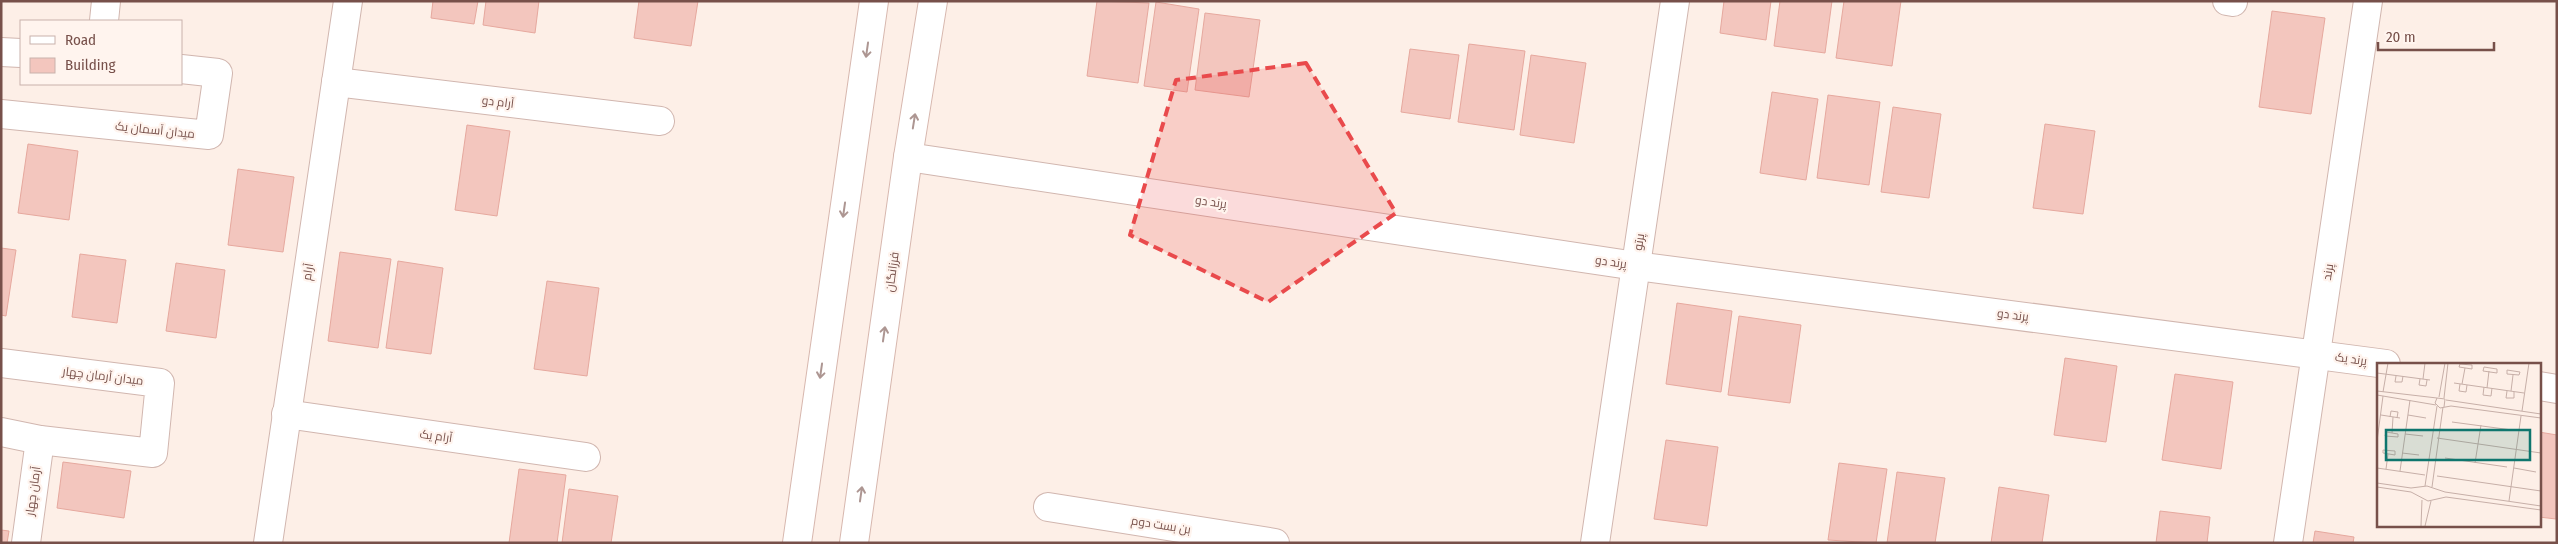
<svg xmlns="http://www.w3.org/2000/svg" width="2558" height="544" font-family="'Fira Sans Condensed',Cairo,sans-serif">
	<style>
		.building { fill: #f3c6be; stroke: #e6a89e }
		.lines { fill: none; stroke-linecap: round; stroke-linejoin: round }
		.street-casing { stroke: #d1b6af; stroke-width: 30 }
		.secondary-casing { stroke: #d7b7ae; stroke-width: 30 }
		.street { stroke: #fff; stroke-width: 28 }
		.secondary { stroke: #fff; stroke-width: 28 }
		.oneway { stroke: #ad9692 }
		.marked { fill: #e94a4c; fill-opacity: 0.2; stroke: #e94a4c; stroke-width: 4; stroke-dasharray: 10 6; stroke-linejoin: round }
		.labels { text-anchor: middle; stroke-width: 4.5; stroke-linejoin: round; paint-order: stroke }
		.street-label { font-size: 12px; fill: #77504a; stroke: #fff4ee }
		.inset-road { fill: none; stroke: #c7afa8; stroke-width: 1 }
		.view { fill: #0f766e; fill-opacity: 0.15; stroke: #0f766e; stroke-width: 2.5 }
		.inset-edge { fill: none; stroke: #77504a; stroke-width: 2.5 }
	</style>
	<rect width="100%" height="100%" fill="#fdefe7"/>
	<!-- building -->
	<g class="building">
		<path d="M433,1H478L474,24L431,18Z"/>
		<path d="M486,1H539L535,33L483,25Z"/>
		<path d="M639,1H698L691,46L634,38Z"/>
		<path d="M1097,1L1149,3L1138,83L1087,76Z"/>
		<path d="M1724,1H1771L1766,40L1720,33Z"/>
		<path d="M1780,1H1832L1825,53L1774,46Z"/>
		<path d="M1844,1H1901L1892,66L1836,58Z"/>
		<path d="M1156,2L1199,9L1187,92L1144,86Z"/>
		<path d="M2272,11L2325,18L2311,114L2259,107Z"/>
		<path d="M1205,13L1260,20L1249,97L1195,90Z"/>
		<path d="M1469,44L1525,51L1514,130L1458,122Z"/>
		<path d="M1410,49L1459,55L1450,119L1401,112Z"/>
		<path d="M1531,55L1586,63L1574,143L1520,135Z"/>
		<path d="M1772,92L1818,99L1806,180L1760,173Z"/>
		<path d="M1828,95L1880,102L1869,185L1817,178Z"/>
		<path d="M1893,107L1941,114L1929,198L1881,192Z"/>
		<path d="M2045,124L2095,131L2083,214L2033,208Z"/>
		<path d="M467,125L510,131L497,216L455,210Z"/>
		<path d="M28,144L78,151L69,220L18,213Z"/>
		<path d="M238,169L294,177L283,252L228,245Z"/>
		<path d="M1,248L16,250L6,316L1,315Z"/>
		<path d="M340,252L391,259L378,348L328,341Z"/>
		<path d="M80,254L126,260L117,323L72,317Z"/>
		<path d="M398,261L443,268L431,354L386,348Z"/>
		<path d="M176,263L225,270L216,338L166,331Z"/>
		<path d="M547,281L599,288L587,376L534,369Z"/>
		<path d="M1677,303L1732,311L1721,392L1666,384Z"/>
		<path d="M1739,316L1801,325L1790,403L1728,395Z"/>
		<path d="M2065,358L2117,366L2106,442L2054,435Z"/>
		<path d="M2175,374L2233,382L2221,469L2162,460Z"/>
		<path d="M2539,432L2557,435L2556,519L2539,517Z"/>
		<path d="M1666,440L1718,447L1707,526L1654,519Z"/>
		<path d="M63,462L131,471L124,518L57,508Z"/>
		<path d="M1839,463L1887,469L1876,543L1828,540Z"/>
		<path d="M519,469L566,475L557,543H509Z"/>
		<path d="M1897,472L1945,478L1935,543H1887Z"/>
		<path d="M1999,487L2049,495L2042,543H1991Z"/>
		<path d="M569,489L618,496L611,543H562Z"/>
		<path d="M2160,511L2210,517L2207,543H2156Z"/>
		<path d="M1,530L9,531L7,543H1Z"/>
		<path d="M2315,531L2354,537L2353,543H2313Z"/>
	</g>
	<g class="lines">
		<!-- street casing -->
		<g class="street-casing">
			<g id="street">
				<path d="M2227,1L2233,2"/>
				<path d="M104,21L106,1"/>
				<path d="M1,52L21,53"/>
				<path d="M336,82L660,121"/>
				<path d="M1,114L209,135L218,73L181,69"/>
				<path d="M908,157L1636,266L2386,364"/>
				<path d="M1,363L160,383L153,453L40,440L1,432"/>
				<path d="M2539,386L2557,389"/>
				<path d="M286,414L586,457"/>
				<path d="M1048,507L1275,543"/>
				<path d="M26,543L40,440"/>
				<path d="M268,543L348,1"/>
				<path d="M1595,543L1675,1"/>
				<path d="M2288,543L2368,1"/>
			</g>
		</g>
		<!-- secondary casing -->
		<g class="secondary-casing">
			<g id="secondary">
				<path d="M797,543L874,1"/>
				<path d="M854,543L908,157L933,1"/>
			</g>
		</g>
		<!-- street -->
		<use href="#street" class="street"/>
		<!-- secondary -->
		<use href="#secondary" class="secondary"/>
	</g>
	<!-- one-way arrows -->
	<defs><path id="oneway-shaft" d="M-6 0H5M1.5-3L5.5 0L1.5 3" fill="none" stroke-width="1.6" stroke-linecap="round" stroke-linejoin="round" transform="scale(1.25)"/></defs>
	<g class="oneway">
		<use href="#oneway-shaft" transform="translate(867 50) rotate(98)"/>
		<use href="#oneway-shaft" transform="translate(914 121) rotate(-81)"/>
		<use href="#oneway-shaft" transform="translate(844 210) rotate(98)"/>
		<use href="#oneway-shaft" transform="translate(884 334) rotate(-82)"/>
		<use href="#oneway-shaft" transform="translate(821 371) rotate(98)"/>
		<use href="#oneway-shaft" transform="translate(861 494) rotate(-82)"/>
	</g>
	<!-- marked area -->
	<path class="marked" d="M1306,63L1396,213L1268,302L1130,235L1176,80Z"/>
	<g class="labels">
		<!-- street labels -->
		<g class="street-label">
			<text transform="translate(498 102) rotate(7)" y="4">آرام دو</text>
			<text transform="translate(155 130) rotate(6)" y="4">میدان آسمان یک</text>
			<text transform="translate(1211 202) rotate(8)" y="4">پرند دو</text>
			<text transform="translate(1639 242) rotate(-82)" y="4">پرتو</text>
			<text transform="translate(1611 262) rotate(8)" y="4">پرند دو</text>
			<text transform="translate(308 272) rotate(-81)" y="4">آرام</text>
			<text transform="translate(892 272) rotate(-82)" y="4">فرزانگان</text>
			<text transform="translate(2328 272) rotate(-82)" y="4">پرند</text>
			<text transform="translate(2013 315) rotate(7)" y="4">پرند دو</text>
			<text transform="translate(2351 359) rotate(8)" y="4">پرند یک</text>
			<text transform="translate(103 376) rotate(7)" y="4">میدان آرمان چهار</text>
			<text transform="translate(436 436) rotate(8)" y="4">آرام یک</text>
			<text transform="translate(33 491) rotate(-82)" y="4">آرمان چهار</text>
			<text transform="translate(1161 525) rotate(9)" y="4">بن بست دوم</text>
		</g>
	</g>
	<!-- overview -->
	<g transform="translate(2377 363)">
		<rect width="164" height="164" fill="#fdefe7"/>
		<path class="inset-road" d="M83,1L95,2V6L82,4ZM107,4L120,6V10L106,8ZM130,7L143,9L142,12L130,11ZM0,10L53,17M19,13L18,19H25L26,13M43,16L42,22L49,23L50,17M46,16L48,0M77,20L147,30M83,21L82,28L89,29L90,22M85,21L88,5M107,24L106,32L114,33L115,25M110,25L112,8M0,28L60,35M130,28L129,35H137V29M134,28L136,12M6,29L11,0M0,32L59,42M62,34L68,0M67,35L71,0M69,37L164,51M67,44L68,36L60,35L58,40L63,45L74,43L164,55M145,48L152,0M4,52L23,55M31,52L49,55M13,54L14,48L21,49L20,55M75,59L135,67M9,69L21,71V74L8,73ZM15,70L16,54M28,71L46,73M60,75L164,90M0,78L6,33M6,87L18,88V92L6,90ZM25,90L42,92M68,95L130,104M98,100L104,62M0,105L48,112M137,105L159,109M9,106L11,91M23,108L33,37M60,113L164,128M0,120L34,125L50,123L68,129L164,143M48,123L60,43M0,124L34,129L51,138L69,134L164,147M55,124L66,44M132,138L144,53M44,163L45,137M48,163L54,138"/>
		<path class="view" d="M9,67H153V97H9Z"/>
		<rect width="164" height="164" class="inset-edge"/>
	</g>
	<!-- border -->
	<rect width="2558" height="544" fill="none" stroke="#77504a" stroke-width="5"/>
	<!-- legend -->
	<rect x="20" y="20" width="162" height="65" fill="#fff4ee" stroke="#c9b2ac"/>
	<rect x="30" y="36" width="25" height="8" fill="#ffffff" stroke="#c9b2ac"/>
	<text x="65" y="45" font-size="15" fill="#77504a">Road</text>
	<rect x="30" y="58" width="25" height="15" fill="#f3c6be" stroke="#c9b2ac"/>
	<text x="65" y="70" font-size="15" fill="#77504a">Building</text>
	<!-- scale -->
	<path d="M2378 42v8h116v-8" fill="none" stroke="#77504a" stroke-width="2.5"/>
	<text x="2386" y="42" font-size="15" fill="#77504a" stroke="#fff4ee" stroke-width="4" paint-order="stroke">20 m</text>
</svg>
